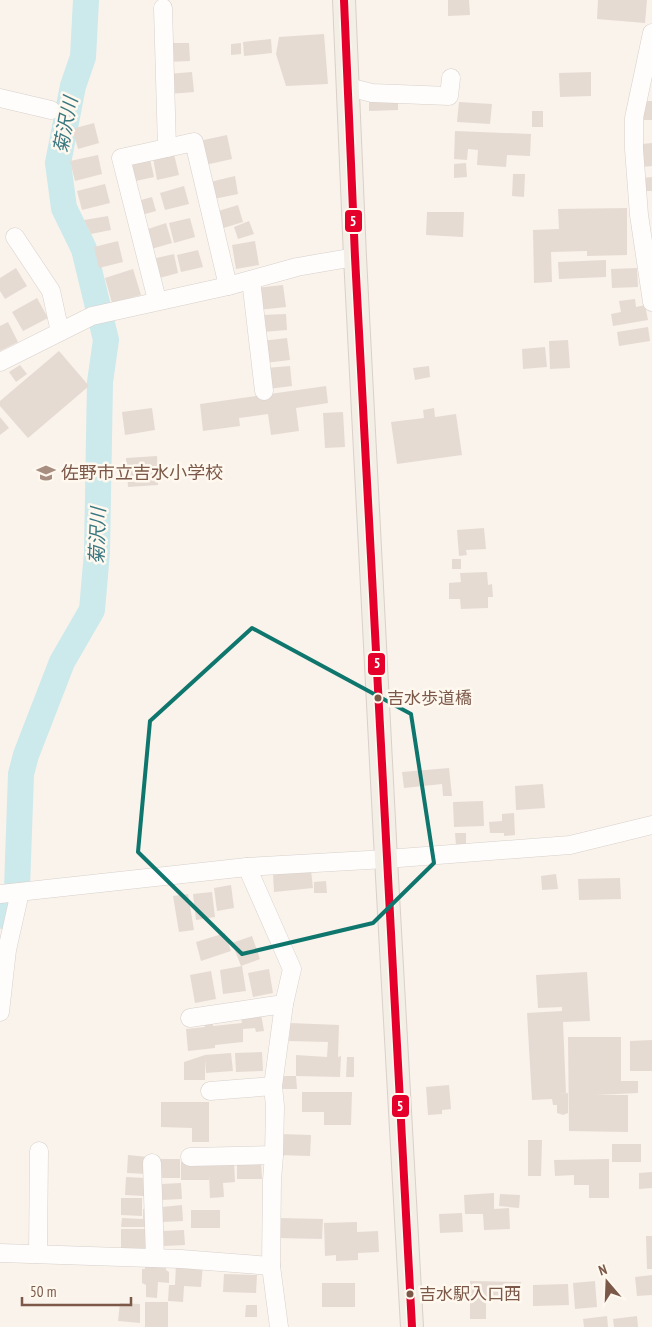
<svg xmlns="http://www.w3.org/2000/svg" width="652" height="1327" font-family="'PT Sans Narrow','Noto Sans JP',sans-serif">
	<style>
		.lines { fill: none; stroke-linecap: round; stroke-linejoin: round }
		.river { stroke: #cce9eb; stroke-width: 26 }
		.building { fill: #e6dbd3 }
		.minor-casing { stroke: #d8d0ca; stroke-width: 19 }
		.major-casing { stroke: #dad0c9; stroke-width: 24 }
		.minor { stroke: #fefdfc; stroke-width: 18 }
		.major { stroke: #f3eee6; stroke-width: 22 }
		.bus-1-casing { stroke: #fff8ef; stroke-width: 11 }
		.bus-1 { stroke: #e4002b; stroke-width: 8 }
		.marked { fill: none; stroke: #0f766e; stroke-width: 4; stroke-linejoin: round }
		.bus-dot { fill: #7b5848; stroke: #fff8ef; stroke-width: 2 }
		.labels { text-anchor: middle; stroke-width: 5; stroke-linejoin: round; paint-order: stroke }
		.bus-label { font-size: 17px; fill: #7b5848; stroke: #fff8ef; text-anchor: start }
		.poi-label { font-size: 18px; fill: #7b5848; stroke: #fff8ef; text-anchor: start }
		.water-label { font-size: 19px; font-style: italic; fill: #3a7881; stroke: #fff8ef }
		.line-badge { stroke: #fff8ef; stroke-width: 2 }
		.badge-label { font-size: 14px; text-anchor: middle; font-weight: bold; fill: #fff }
	</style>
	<rect width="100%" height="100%" fill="#f9f3ec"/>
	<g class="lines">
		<!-- river -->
		<path class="river" d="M6,917L17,888L21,774L26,755L62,662L92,610L97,552L100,382L106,340L84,249L64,208L58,163L73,86L83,57L86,0"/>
	</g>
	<!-- building -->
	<g class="building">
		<path d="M448,0H469L470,15L448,16Z"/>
		<path d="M598,0H647L645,23L597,19Z"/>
		<path d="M324,34L328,84L286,86L276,54L279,37Z"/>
		<path d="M271,39L272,53L244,56L243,42Z"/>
		<path d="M167,43H189L190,61L167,62Z"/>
		<path d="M241,43V54L231,55V44Z"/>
		<path d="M192,72L194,92L169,94L168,74Z"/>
		<path d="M591,72V96L560,97L559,73Z"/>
		<path d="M398,96V110L369,111V97Z"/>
		<rect x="644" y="101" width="8" height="19"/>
		<path d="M459,102L492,104L490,124L457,122Z"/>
		<rect x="532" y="111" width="11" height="16"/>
		<path d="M94,123L99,143L78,149L72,129Z"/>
		<path d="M455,131L531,134L530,156L507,155L506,167L477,165L478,150L468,149L467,160L454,159Z"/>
		<path d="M227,135L232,159L205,165L199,141Z"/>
		<path d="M652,143V166L643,167L642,144Z"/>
		<path d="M174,154L179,175L157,180L153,158Z"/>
		<path d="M98,155L102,174L75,181L70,161Z"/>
		<path d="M150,159L154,177L131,182L127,164Z"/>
		<path d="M466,163L467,177L454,178V164Z"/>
		<path d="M513,174H525L524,197L512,196Z"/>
		<path d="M235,176L238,194L214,199L210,182Z"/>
		<path d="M652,177V191H641V178Z"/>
		<path d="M105,184L110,203L82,210L77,191Z"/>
		<path d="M184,186L189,204L165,210L160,193Z"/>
		<path d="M152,197L156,211L138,216L134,202Z"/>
		<path d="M238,205L243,222L217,230L212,213Z"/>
		<path d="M627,208V255L587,256V251L551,252L552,282L534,283L533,230L559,229L558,209Z"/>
		<path d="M427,212H464L463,237L426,235Z"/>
		<path d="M108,216L111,230L91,234L84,220Z"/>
		<path d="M190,218L195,237L174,243L169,223Z"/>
		<path d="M249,221L254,234L238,239L234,227Z"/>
		<path d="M166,223L172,243L148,250L142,231Z"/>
		<path d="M118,241L123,262L99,268L94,247Z"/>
		<path d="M255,241L259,265L236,269L232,245Z"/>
		<path d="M198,250L203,267L181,272L177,255Z"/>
		<path d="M174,254L178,273L156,279L152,259Z"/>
		<path d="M606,260V277L559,279L558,262Z"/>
		<path d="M16,268L27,286L5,299L0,291V278Z"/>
		<path d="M637,268L638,287L612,288L611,269Z"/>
		<path d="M133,269L141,295L112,303L105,278Z"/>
		<path d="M283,285L286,307L258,310L255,288Z"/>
		<path d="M37,298L48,318L23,331L12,312Z"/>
		<path d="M635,299L636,307L645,305L648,320L613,326L611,314L621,312L619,301Z"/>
		<path d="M286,314L287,330L263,332L262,315Z"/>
		<path d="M8,322L18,342L0,351V326Z"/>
		<path d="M648,327L650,341L619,346L617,332Z"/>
		<path d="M287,338L290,360L265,363L262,341Z"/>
		<path d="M568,340L570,368L550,369L549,341Z"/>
		<path d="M545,347L547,367L523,369L522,349Z"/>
		<path d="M59,351L89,386L28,438L0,406V401Z"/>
		<path d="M20,365L27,374L16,382L9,372Z"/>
		<path d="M290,366L292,386L268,389L266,368Z"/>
		<path d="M429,366L430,377L415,380L413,368Z"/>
		<path d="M326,386L328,403L296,408L299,431L271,435L268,414L239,418L240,426L203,431L200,404Z"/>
		<path d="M152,408L155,430L125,435L122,412Z"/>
		<path d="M434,408L435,417L456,414L462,455L397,464L391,422L424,418L423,410Z"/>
		<path d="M343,412L345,447L325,448L323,413Z"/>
		<path d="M0,417L9,428L0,435Z"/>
		<path d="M157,456L158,485L128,487L126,458Z"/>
		<path d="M484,528L486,549L466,550L467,555L459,556L457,530Z"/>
		<rect x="452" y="559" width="9" height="10"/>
		<path d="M487,572L488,585L492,584L493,597H488V608L461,609L460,599H449V583L461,582L460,573Z"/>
		<path d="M449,768L452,796H443L442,784L404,788L402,772Z"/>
		<path d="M543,784L545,808L516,810L515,786Z"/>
		<path d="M483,801L484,826L454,827L453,802Z"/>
		<path d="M514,813L515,835L504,836V833H490L489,822L502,821V814Z"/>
		<path d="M455,833H466V845H456Z"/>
		<path d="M311,870L313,888L274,892L273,874Z"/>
		<path d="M556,874L558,889L542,890L541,876Z"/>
		<path d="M620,878L621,899L579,900L578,879Z"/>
		<path d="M326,881L327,893H314V882Z"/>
		<path d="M231,885L234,908L217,911L214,888Z"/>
		<path d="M212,892L215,917L196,920L193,894Z"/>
		<path d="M188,894L194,930L179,932L173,896Z"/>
		<path d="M225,933L231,951L201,961L196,942Z"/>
		<path d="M252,936L260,959L241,966L232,943Z"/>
		<path d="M242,966L246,991L223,994L220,970Z"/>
		<path d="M269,969L273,993L253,997L248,973Z"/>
		<path d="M211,971L216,999L195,1003L190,975Z"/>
		<path d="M587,972L590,1021L563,1022L566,1093L558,1094L568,1093V1113L563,1115L557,1113V1105H553L552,1099L532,1100L527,1013L562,1011V1007L538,1008L536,975Z"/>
		<path d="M240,1014H261L264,1031L256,1032L255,1028L243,1029V1042L215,1045V1048L188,1051L186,1029L205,1027L204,1020L212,1019L213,1026L242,1023Z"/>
		<path d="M290,1023L339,1025L338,1057L341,1056L340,1077L296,1076V1055L327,1057L328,1042L289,1041Z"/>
		<path d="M568,1037H621V1081H638V1093L596,1095H628V1132L569,1131Z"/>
		<path d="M652,1040V1071H630V1041Z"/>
		<path d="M262,1052L263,1071L236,1072L235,1053Z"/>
		<path d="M231,1053L233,1071L206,1073L205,1059V1080H184V1062L205,1055Z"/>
		<path d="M347,1057H354V1077H346Z"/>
		<path d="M281,1076H296L297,1089H281Z"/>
		<path d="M449,1085L451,1109L442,1110V1114L428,1115L426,1087Z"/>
		<path d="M302,1092H352L351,1125H324V1112H302Z"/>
		<path d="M161,1102H209V1142H192V1128L161,1127Z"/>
		<path d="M279,1134L311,1135L310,1156L278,1155Z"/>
		<path d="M528,1140H542L541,1176H528Z"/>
		<rect x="612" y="1144" width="29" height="18"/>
		<path d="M128,1155L148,1157L147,1174L127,1173Z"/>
		<rect x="161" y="1159" width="19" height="19"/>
		<path d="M609,1159V1198H589V1185H574V1175L555,1176L554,1160Z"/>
		<path d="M261,1160L262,1179H237V1161Z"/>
		<path d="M234,1161L235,1182L223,1183L224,1197L210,1198L209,1174V1180H181V1162Z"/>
		<path d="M652,1172V1188L639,1189V1173Z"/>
		<path d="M126,1177L145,1178L144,1196L125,1195Z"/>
		<path d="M181,1183L182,1199L162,1200L161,1184Z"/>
		<path d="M494,1193V1209L509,1208L510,1229L484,1230L483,1214H465L464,1195Z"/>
		<path d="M500,1194L520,1195L519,1208L499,1206Z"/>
		<path d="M121,1198H142V1216L121,1215Z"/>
		<path d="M182,1205L183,1221L163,1222L162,1207Z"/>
		<path d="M143,1209L150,1210V1227H121L122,1218L143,1219Z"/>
		<rect x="191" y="1210" width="29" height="18"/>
		<path d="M462,1213L463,1232L440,1233L439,1214Z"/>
		<path d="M279,1218L323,1219L322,1239L278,1238Z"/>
		<path d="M357,1222V1232L378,1231L379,1252L358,1253V1260L336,1261V1255L325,1256L324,1223Z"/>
		<path d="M121,1229H150V1253L121,1252Z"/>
		<path d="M184,1230L185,1245L164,1246L163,1231Z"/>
		<path d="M646,1236H652V1269H647Z"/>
		<path d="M145,1262H166V1270L169,1272V1283L158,1282L157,1298L146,1297V1285L142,1283V1269H145Z"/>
		<path d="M176,1263L203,1265L201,1287L184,1286L183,1302L168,1301L169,1285H175Z"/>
		<path d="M224,1274L257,1275L256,1293L223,1292Z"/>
		<path d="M652,1275V1295L637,1296L635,1277Z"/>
		<path d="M470,1281L521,1282V1302H486V1319H470Z"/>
		<path d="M595,1281L597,1307L575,1309L573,1283Z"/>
		<rect x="322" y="1283" width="33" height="24"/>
		<path d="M568,1284L569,1305L533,1306V1285Z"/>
		<rect x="145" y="1302" width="23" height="25"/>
		<path d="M120,1303L140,1304V1323L118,1321Z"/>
		<path d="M246,1305H257V1317H245Z"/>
		<path d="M607,1316L608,1327H584L583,1319Z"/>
		<path d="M637,1316L638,1327H614L613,1319Z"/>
	</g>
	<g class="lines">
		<!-- minor casing -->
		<g class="minor-casing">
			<g id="minor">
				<path d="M163,8L167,148"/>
				<path d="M652,33L634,118V149L639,215L652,302"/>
				<path d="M348,87L372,93L449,96L451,78"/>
				<path d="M0,98L51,110"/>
				<path d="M15,237L51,291L60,332"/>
				<path d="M251,280L264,391"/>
				<path d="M157,300L121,158L194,142L228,286"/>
				<path d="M0,362L92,316L228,286L297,267L355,257"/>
				<path d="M247,867L292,969L284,1004L273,1086L275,1106L274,1155L272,1180L271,1266L279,1327"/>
				<path d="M0,894L247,867L386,859L570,845L652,825"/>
				<path d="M0,1012L7,950L20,892"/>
				<path d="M190,1018L284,1004"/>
				<path d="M210,1091L273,1086"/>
				<path d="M190,1157L274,1155"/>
				<path d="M152,1163L155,1258"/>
				<path d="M0,1253L181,1259L271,1266"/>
				<path d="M38,1254L39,1151"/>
			</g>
		</g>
		<!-- major casing -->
		<g class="major-casing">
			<path id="major" d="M344,0L355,257L386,859L412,1327"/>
		</g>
		<!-- minor -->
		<use href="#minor" class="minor"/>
		<!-- major -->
		<use href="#major" class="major"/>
		<!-- bus-1 casing -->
		<g class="bus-1-casing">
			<path id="bus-1" d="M344,0L355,257L412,1327"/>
		</g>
		<!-- bus-1 -->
		<use href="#bus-1" class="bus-1"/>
	</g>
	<!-- marked area -->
	<path class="marked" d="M252,628L411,714L434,863L373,923L242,954L138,852L150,721Z"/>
	<!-- icons -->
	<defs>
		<g id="school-bare" transform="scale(1.5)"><path d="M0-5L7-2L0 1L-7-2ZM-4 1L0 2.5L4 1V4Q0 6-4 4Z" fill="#a78e81" stroke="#fff8ef" stroke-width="2.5" paint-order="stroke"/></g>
	</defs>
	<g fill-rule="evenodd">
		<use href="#school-bare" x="46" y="473"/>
	</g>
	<!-- markers -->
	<g class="bus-dot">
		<circle cx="378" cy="698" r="4.5"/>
		<circle cx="410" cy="1294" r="4.5"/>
	</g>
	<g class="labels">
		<!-- bus labels -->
		<g class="bus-label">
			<text x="387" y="704">吉水歩道橋</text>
			<text x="419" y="1300">吉水駅入口西</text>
		</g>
		<!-- poi labels -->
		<g class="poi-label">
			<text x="61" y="479">佐野市立吉水小学校</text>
		</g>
		<!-- water labels -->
		<g class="water-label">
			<text transform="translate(65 125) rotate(-79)" y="7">菊沢川</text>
			<text transform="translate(97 536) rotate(-88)" y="7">菊沢川</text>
		</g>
	</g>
	<g class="line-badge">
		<rect x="344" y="209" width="19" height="24" rx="5" fill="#e4002b"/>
		<rect x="367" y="652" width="19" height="24" rx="5" fill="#e4002b"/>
		<rect x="391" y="1094" width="19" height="24" rx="5" fill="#e4002b"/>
	</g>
	<g class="badge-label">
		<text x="353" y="226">5</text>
		<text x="377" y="668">5</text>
		<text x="400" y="1111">5</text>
	</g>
	<!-- north arrow -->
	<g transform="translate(607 1282) rotate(341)" stroke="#fff8ef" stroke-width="4" paint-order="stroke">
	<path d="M0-4L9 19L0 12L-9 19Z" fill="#7b5848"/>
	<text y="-8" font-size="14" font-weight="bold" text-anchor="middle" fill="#7b5848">N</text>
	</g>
	<!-- scale -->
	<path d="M22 1297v8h109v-8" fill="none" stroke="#7b5848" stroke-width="2.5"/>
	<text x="30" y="1297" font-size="15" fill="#7b5848" stroke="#fff8ef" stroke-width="4" paint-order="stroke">50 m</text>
</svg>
